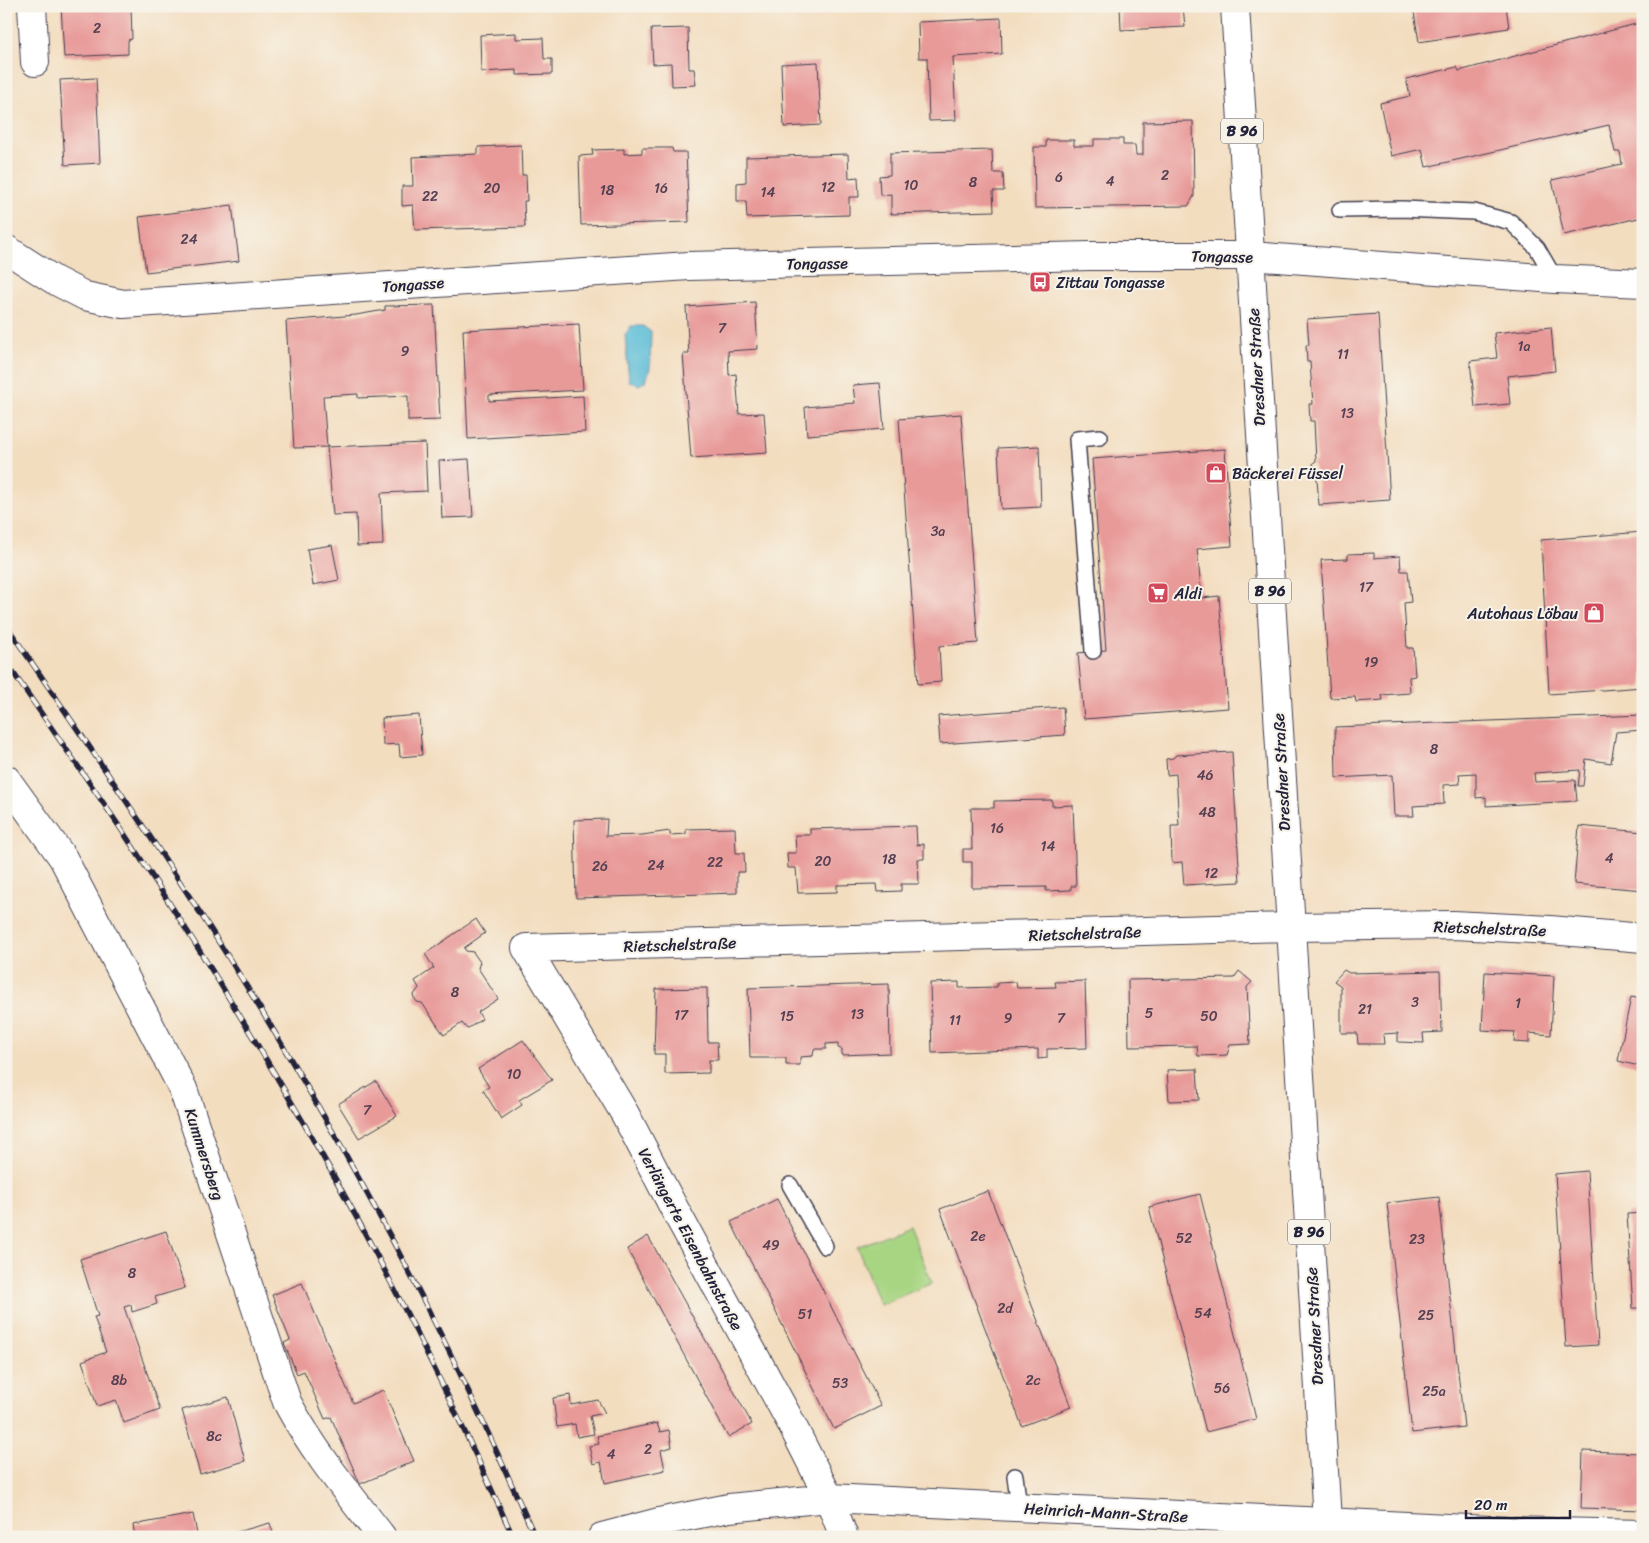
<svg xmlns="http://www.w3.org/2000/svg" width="1649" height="1543" font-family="Sriracha,sans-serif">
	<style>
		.green { fill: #a7d582; stroke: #647c5e }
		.water { fill: #59bcd7; stroke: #3e6f89 }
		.building { fill: #e89a99 }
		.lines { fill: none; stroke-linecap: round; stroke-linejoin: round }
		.lane-casing { stroke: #413e4f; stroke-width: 18 }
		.street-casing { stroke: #413e4f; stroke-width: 30 }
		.secondary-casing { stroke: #413e4f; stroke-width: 30 }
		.primary-casing { stroke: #413e4f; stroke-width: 30 }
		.lane { stroke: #fff; stroke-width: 15 }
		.street { stroke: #fff; stroke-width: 28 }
		.secondary { stroke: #fff; stroke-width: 28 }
		.primary { stroke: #fff; stroke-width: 28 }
		.rail-casing { stroke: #22223b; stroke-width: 5.5 }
		.rail { stroke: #f7f3e8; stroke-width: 4; stroke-dasharray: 11; stroke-linecap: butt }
		.labels { text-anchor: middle; stroke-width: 4; stroke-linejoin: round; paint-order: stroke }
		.number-label { font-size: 14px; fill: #544052 }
		.shield { fill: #f7f3e8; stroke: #62616f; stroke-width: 1 }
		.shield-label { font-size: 15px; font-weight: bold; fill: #22223b }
		.street-label { font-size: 16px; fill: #22223b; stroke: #f7f3e8 }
		.poi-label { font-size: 16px; fill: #22223b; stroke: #f7f3e8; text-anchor: start }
	</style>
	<rect width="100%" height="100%" fill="#f7f3e8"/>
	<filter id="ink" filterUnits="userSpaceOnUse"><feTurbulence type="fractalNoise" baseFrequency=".02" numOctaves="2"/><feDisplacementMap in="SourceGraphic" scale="10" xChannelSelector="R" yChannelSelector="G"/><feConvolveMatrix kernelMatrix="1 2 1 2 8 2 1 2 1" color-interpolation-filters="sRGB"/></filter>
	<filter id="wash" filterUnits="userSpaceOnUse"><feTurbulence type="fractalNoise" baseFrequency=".0096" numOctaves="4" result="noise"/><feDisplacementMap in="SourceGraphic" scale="20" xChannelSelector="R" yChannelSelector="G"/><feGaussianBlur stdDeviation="1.12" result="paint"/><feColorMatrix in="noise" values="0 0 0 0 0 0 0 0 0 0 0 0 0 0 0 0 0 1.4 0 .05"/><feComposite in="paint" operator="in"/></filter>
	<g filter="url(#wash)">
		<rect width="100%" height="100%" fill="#f3ddbf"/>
		<!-- green -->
		<path class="green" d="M909,1226L932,1283L880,1305L857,1247Z"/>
		<!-- water -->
		<path class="water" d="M631,326H643L651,332L650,368L646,381L639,385L629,381L625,335Z"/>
		<g id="blocks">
			<!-- building -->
			<g class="building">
				<path d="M61,6H131L132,39L128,40V54L64,57Z"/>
				<path d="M1120,6H1183L1185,27L1121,30Z"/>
				<path d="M1413,6H1506L1509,28L1419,42Z"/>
				<path d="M1001,18L1002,54L953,57L956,120L929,121L927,58H919L918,22Z"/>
				<path d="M1643,22V118L1640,119L1643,134V217L1564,235L1552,180L1622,164L1620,152H1615L1609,125L1426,167L1422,149L1391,156L1380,103L1410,96L1406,79L1457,67L1459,71Z"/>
				<path d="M688,28L689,69H694L696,85L672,86L671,63L653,64L651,29Z"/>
				<path d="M516,33V39L543,38L544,59H552V74L517,75V70L481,72L480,35Z"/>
				<path d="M818,62L821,125L784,127L781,64Z"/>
				<path d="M96,78L100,163L65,165L60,80Z"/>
				<path d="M1193,121L1194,196L1188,206L1035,208L1034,147H1046V140H1074V146H1094V139H1123V145H1135L1136,155H1143V122Z"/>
				<path d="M521,145L522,175H526L527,201H524L525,227L415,230L413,205L402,206V186H413L412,157L478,154V147Z"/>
				<path d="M642,148H672L673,152H686L689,222L581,225L579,156L593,155L592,150L624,149V154L642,153Z"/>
				<path d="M992,150L993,173H1003L1004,191H993L994,211L891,214V194L880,195L879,176L890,175V153Z"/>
				<path d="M848,154L849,178L858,177L859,197H849V215L747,218L746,201H737V183L746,182V157Z"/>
				<path d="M232,205L239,261L146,272L139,217Z"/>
				<path d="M755,302L758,349L728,351L729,375L736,374L739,414L764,413L767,453L691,458L683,354H689L686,307Z"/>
				<path d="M434,305L440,420L408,421V396L358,398V394L323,396L327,447L294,448L286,321L356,315L385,310V306Z"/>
				<path d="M1378,314L1390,500L1319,505L1317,479L1313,463L1316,461L1314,421H1310L1309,404H1313L1310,362H1307L1306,345H1309L1307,319Z"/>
				<path d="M579,324L583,390L489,395V401L583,396L585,432L468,439L463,330Z"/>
				<path d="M1551,327L1555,371L1507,376L1510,404L1475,407L1470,361L1497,358L1494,333Z"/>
				<path d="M880,383L884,429L807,435L805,407L855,403L853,385Z"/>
				<path d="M961,414L978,643L939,646L941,682L918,684L899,419Z"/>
				<path d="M425,443L427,491L381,493L383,545L357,546L356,514L333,515L327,447Z"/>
				<path d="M1039,446L1041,507L1001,509L998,448Z"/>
				<path d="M1225,449L1232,546L1197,549L1202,598L1219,596L1228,708L1084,719L1078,653L1106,650L1092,459Z"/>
				<path d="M469,459L473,517L442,518L439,461Z"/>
				<path d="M1643,532V687L1549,694L1541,540Z"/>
				<path d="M332,545L339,580L313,585L307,549Z"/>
				<path d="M1374,553V558L1400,556L1401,571H1408L1411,602L1404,603L1407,648H1413L1415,676L1409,677L1410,693L1382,695L1383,700L1356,702L1355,697L1330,698L1321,560L1348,559V554Z"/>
				<path d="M1063,707L1065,735L940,744L938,716Z"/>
				<path d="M419,715L422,755L400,757L399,744L383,745L382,718Z"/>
				<path d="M1643,715V730L1616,732L1611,763L1586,759L1583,786H1578L1580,770L1534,773L1535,782L1575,780L1577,801L1486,806V797L1476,798V773L1459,774L1460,784L1443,785L1444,804L1413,806L1414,816H1394L1392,775L1336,778L1335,727Z"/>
				<path d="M1232,752L1240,882L1184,885L1182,862L1172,863L1171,826H1179L1176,774L1167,775L1166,759L1173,758L1176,755Z"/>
				<path d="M1052,800V806L1073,805L1076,886H1071V890L1046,891V887L972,888V862H963V849H972L971,808H994V801Z"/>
				<path d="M607,819L606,836L642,835L670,831V835L686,834V829L735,828L736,853H744L745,872H737V893L576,898L574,820Z"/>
				<path d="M916,826L917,845L924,844V859H918L919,884H901V891L877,892L876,884L837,885V892L798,893L796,868H788L787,853H796L795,835H810V829Z"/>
				<path d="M1579,826L1643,832V890L1574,884Z"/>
				<path d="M476,919L485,933L464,948L466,951L473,952L480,962L478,968L498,999L478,1012L482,1019L467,1029L462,1023L444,1035L422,1003L417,1002L413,996L419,988L415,981L434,968L425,954Z"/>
				<path d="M1344,970L1349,973L1440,971L1442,1032L1423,1033L1424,1043L1398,1042V1033L1383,1034L1384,1044H1358L1357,1033H1341V986L1334,981Z"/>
				<path d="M1239,971L1252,982L1247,987L1250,1044L1230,1045L1227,1055L1198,1056L1197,1046L1129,1047L1128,980L1234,978Z"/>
				<path d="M1485,972L1554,976L1551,1035L1529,1033V1043L1514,1042L1515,1032L1482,1030Z"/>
				<path d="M1085,981L1087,1048L1047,1049V1058L1038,1059V1049L932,1053L930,983L959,982V988L997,987V983L1016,982L1017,988L1056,987L1055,982Z"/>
				<path d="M889,984L890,1053L842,1055V1049L838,1048V1043L826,1044V1049H814L813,1056L800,1057V1065H786V1058H750L748,988Z"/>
				<path d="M707,988L708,1042H717L718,1060H709V1073L665,1074V1054H654L656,989Z"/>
				<path d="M1631,997L1643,999V1067L1618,1061Z"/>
				<path d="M523,1040L552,1080L519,1100L522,1105L501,1119L483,1090L489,1087L478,1069Z"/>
				<path d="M1197,1069L1199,1100L1169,1101L1167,1070Z"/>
				<path d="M376,1081L397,1116L359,1138L338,1104Z"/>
				<path d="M1587,1171L1598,1345L1566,1347L1555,1174Z"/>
				<path d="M988,1191L1071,1407L1022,1426L940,1209Z"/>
				<path d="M1200,1194L1256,1419L1206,1432L1149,1207Z"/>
				<path d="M1439,1197L1464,1427L1412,1433L1387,1203Z"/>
				<path d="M777,1199L881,1406L834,1429L731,1222Z"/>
				<path d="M1643,1213V1308H1633L1627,1214Z"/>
				<path d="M166,1231L185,1288L155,1297L157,1304L132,1312L131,1305L124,1307L160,1410L124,1423L116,1400L97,1406L82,1361L106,1352L94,1317L98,1316L80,1259Z"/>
				<path d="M648,1236L752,1424L728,1437L627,1249Z"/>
				<path d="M302,1283L353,1403L383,1390L414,1461L360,1484L331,1417L325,1419L304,1371L297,1374L284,1343L290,1340L272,1295Z"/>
				<path d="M570,1395L571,1405L598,1400L605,1413L590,1416L594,1434L577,1437L575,1424L557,1427L553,1398Z"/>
				<path d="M228,1397L245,1461L200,1474L182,1410Z"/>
				<path d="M657,1423L660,1432L669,1430L672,1447L661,1450L665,1470L605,1483L601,1462L593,1464L589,1446L599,1444L597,1436Z"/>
				<path d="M1583,1451L1643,1453V1510L1581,1508Z"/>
				<path d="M193,1514L197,1534L184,1537H135L133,1525Z"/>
				<path d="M270,1523L274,1537H222V1536Z"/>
			</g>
		</g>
	</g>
	<g filter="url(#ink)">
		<use href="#blocks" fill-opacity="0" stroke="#413e4f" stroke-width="1"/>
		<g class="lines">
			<!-- lane casing -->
			<g class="lane-casing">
				<g id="lane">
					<path d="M1340,210L1402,209L1474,212L1511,222L1537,248L1555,279"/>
					<path d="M1093,651L1077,439L1100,437"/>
					<path d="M790,1185L825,1246"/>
					<path d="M1015,1476L1019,1507"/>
				</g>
			</g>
			<!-- street casing -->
			<g class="street-casing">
				<g id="street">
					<path d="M32,6L35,62"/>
					<path d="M6,249L54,280L85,296L123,304L689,266L1090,256H1250L1555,279L1643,283"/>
					<path d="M6,779L63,858L183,1089L287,1402C313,1451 348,1493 382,1537"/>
					<path d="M602,1537L659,1522L729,1508L829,1498L1509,1531L1643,1534"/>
					<path d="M844,1537L829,1498L789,1419L674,1208L625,1114L526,948L1290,927"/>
				</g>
			</g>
			<!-- secondary casing -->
			<g class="secondary-casing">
				<path id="secondary" d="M1290,927L1453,925L1550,930L1643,938"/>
			</g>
			<!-- primary casing -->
			<g class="primary-casing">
				<path id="primary" d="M1235,6L1328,1537"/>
			</g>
			<!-- lane -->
			<use href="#lane" class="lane"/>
			<!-- street -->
			<use href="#street" class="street"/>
			<!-- secondary -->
			<use href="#secondary" class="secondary"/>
			<!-- primary -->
			<use href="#primary" class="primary"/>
			<!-- rail casing -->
			<g class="rail-casing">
				<g id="rail">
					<path d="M6,625C97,758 189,890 272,1028C332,1128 389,1230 441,1335C474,1401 505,1469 535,1537"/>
					<path d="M6,662C48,724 92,785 133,847C181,920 228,995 273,1071C362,1219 443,1379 513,1537"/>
				</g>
			</g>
			<!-- rail -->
			<use href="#rail" class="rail"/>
		</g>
	</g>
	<!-- icons -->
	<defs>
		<g id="bus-square" transform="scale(1.125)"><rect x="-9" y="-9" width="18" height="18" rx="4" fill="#d1495b" stroke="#f7f3e8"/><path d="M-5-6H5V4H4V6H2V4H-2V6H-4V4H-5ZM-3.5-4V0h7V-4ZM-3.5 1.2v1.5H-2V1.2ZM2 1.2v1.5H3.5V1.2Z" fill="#fff"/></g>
		<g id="shop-square" transform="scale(1.125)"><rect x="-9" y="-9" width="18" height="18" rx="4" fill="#d1495b" stroke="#f7f3e8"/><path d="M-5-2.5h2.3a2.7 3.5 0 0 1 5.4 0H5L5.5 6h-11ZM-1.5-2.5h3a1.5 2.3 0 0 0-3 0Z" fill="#fff"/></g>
		<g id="supermarket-square" transform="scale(1.125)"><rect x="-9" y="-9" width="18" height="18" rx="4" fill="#d1495b" stroke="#f7f3e8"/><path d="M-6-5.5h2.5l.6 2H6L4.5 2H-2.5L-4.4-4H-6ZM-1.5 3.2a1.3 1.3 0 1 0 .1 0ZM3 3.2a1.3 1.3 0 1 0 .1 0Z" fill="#fff"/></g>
	</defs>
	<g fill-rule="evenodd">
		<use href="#bus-square" x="1040" y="282"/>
		<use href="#shop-square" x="1216" y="473"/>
		<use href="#supermarket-square" x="1158" y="593"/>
		<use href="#shop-square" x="1594" y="613"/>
	</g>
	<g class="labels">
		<!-- number labels -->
		<g class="number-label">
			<text x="97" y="33">2</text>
			<text x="1165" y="180">2</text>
			<text x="1059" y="182">6</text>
			<text x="1110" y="186">4</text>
			<text x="973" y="187">8</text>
			<text x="911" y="190">10</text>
			<text x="828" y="192">12</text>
			<text x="492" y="193">20</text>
			<text x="661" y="193">16</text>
			<text x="607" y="195">18</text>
			<text x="768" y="197">14</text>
			<text x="430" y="201">22</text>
			<text x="189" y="244">24</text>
			<text x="722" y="333">7</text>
			<text x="1524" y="351">1a</text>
			<text x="405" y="356">9</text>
			<text x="1343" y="359">11</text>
			<text x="1347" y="418">13</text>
			<text x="938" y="536">3a</text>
			<text x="1366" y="592">17</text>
			<text x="1371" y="667">19</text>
			<text x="1434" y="754">8</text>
			<text x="1205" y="780">46</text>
			<text x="1207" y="817">48</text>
			<text x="997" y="833">16</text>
			<text x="1048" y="851">14</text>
			<text x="1609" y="863">4</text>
			<text x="889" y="864">18</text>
			<text x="823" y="866">20</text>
			<text x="715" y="867">22</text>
			<text x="656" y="870">24</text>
			<text x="600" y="871">26</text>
			<text x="1211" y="878">12</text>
			<text x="455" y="997">8</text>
			<text x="1415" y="1007">3</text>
			<text x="1518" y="1008">1</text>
			<text x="1365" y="1014">21</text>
			<text x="1149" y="1018">5</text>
			<text x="857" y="1019">13</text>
			<text x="681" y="1020">17</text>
			<text x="787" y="1021">15</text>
			<text x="1209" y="1021">50</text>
			<text x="1008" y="1023">9</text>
			<text x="1061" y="1023">7</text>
			<text x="955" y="1025">11</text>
			<text x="514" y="1079">10</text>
			<text x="367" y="1115">7</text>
			<text x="978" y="1241">2e</text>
			<text x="1184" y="1243">52</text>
			<text x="1417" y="1244">23</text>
			<text x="771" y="1250">49</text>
			<text x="132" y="1278">8</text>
			<text x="1005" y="1313">2d</text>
			<text x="1203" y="1318">54</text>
			<text x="805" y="1319">51</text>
			<text x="1426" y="1320">25</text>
			<text x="119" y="1385">8b</text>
			<text x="1033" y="1385">2c</text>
			<text x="840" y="1388">53</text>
			<text x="1222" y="1393">56</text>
			<text x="1434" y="1396">25a</text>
			<text x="214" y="1441">8c</text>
			<text x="648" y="1454">2</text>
			<text x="611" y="1459">4</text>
		</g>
		<!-- shield labels -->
		<g class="shield">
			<rect x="1221" y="118.5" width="42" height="25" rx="4"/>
			<rect x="1249" y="578.5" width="42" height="25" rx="4"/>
			<rect x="1288" y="1219.5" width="42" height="25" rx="4"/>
		</g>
		<g class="shield-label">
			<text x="1242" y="136">B 96</text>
			<text x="1270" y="596">B 96</text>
			<text x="1309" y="1237">B 96</text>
		</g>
		<!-- street labels -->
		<g class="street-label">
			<text transform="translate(1222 256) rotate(1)" y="6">Tongasse</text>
			<text transform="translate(817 263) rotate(-1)" y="6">Tongasse</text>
			<text transform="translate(413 284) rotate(-4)" y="6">Tongasse</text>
			<text transform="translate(1256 367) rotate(-93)" y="6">Dresdner Straße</text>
			<text transform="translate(1281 772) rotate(-93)" y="6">Dresdner Straße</text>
			<text transform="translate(1490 928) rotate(2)" y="6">Rietschelstraße</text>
			<text transform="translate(1085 933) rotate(-2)" y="6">Rietschelstraße</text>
			<text transform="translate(680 944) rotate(-2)" y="6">Rietschelstraße</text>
			<text transform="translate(205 1154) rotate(72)" y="6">Kummersberg</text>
			<text transform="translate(691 1239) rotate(62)" y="6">Verlängerte Eisenbahnstraße</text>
			<text transform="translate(1314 1326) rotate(-93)" y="6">Dresdner Straße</text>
			<text transform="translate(1106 1512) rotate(3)" y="6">Heinrich-Mann-Straße</text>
		</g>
		<!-- poi labels -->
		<g class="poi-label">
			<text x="1056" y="288">Zittau Tongasse</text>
			<text x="1232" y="479">Bäckerei Füssel</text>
			<text x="1174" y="599">Aldi</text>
			<text x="1578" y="619" text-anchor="end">Autohaus Löbau</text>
		</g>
	</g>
	<!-- margin -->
	<rect width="1649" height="1543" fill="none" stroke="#f7f3e8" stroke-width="25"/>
	<!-- scale -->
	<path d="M1466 1510v8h104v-8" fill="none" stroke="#22223b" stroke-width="2.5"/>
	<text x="1474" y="1510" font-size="15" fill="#22223b" stroke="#f7f3e8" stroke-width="4" paint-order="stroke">20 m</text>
</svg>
